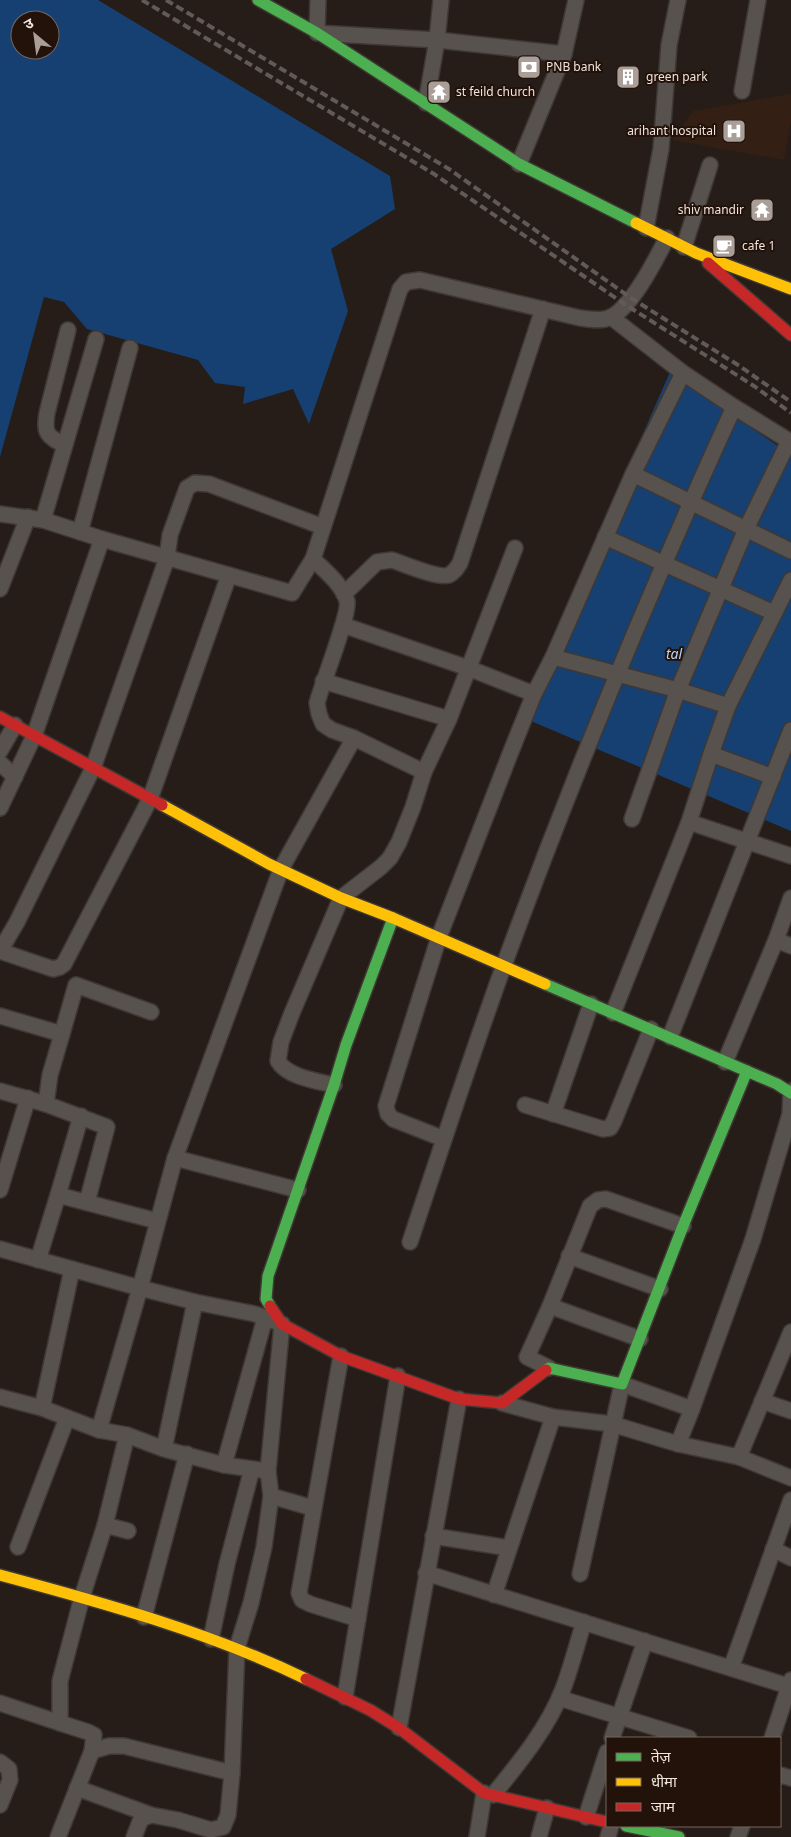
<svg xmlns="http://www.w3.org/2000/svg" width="791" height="1837" font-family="'Noto Sans','Noto Sans Devanagari',sans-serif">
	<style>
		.built { fill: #331f13 }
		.water { fill: #164071; fill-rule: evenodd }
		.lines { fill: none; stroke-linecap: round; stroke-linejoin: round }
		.street-casing { stroke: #3f3834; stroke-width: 18 }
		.fast-casing { stroke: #3f3834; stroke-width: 14 }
		.slow-casing { stroke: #3f3834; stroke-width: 14 }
		.jam-casing { stroke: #3f3834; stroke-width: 14 }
		.street { stroke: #58524e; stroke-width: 15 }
		.fast { stroke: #4caf50; stroke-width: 11 }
		.slow { stroke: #ffc107; stroke-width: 11 }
		.jam { stroke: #c62828; stroke-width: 11 }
		.rail { stroke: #615a57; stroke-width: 4; stroke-dasharray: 8 4; stroke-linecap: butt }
		.labels { text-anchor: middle; stroke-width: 4; stroke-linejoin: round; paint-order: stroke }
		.poi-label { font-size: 12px; fill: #f0e4dd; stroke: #221209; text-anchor: start }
		.water-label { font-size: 14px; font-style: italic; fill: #b9d3f4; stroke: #221209 }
	</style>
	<rect width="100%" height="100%" fill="#261d18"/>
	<!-- built -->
	<path class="built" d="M791,94V121L784,160L672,140L693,111Z"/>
	<!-- water -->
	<g class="water">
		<path d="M0,0H98L390,176L395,209L331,249L348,311L309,424L293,389L243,404L245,387L215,383L198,360L87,329L64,302L44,297L0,457ZM20,20H50V50H20Z"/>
		<path d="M670,372L791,455V831L519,716Z"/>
	</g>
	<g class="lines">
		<!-- street casing -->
		<g class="street-casing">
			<g id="street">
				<path d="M318,0L317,33L437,40L564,54"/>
				<path d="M742,91L758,0"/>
				<path d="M426,103L437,40L441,0"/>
				<path d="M519,164L564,54L576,0"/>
				<path d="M646,228L661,149L669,45L678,0"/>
				<path d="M684,247L710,165"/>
				<path d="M611,317L683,373L734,407L791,442"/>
				<path d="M65,445C46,436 44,433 47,413L68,330"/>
				<path d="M633,474L683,373"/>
				<path d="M0,514L43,520L102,539L292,593L313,559L400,289L406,282L420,280L580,318C590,319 601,322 611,317C632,307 656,259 667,238"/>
				<path d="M43,520L96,339"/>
				<path d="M80,532L130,348"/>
				<path d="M605,537L774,613"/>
				<path d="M313,559C325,571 342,584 347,601C350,614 322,684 317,703L319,714L323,724L332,730L354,738L424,772"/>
				<path d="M0,589L28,517"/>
				<path d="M344,594L377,562L392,560C404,564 439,579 449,575C455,572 457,568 460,563L543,309"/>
				<path d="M343,625L468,668L534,694"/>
				<path d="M323,681L449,719"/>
				<path d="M728,706L678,690L553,657L633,474L791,551"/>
				<path d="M0,751L15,725"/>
				<path d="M711,754L773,777"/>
				<path d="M0,763L15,777"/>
				<path d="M0,808L34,736L102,539"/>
				<path d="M632,819L678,690L746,529L789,441"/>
				<path d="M689,822L791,856"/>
				<path d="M776,940L791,946"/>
				<path d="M0,951L17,922L93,768L167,558L170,535L187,488L195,483L209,484L323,527"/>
				<path d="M0,951L53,969L60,967L64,964L150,799L229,575"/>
				<path d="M613,1013L689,822L711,754L728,706L791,580"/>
				<path d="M0,1016L62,1034L76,985L151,1012"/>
				<path d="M670,1037L791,730"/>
				<path d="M725,1062L776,940L791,898"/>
				<path d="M334,1085C317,1081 287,1077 278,1061L281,1042L292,1013L341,898L381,867L390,858L399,842L413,807L424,772L449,719L515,548"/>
				<path d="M0,1091L46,1104L107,1127L87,1202"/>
				<path d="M46,1104L50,1075L62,1034"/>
				<path d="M525,1105L603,1129L610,1128L614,1121L651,1029"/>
				<path d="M553,1114L591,1004"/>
				<path d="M444,1139L393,1119L388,1114L386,1106L439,937L510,754L534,694L553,657"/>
				<path d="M175,1158L281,869L354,738"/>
				<path d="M0,1190L28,1098"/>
				<path d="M58,1195L81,1116"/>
				<path d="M410,1242C441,1149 471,1056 504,965C573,776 650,590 734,407"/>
				<path d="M0,1249L140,1288L175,1158L298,1190"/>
				<path d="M569,1256L660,1289"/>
				<path d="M38,1260L58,1195L157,1221"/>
				<path d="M550,1306L640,1339"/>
				<path d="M341,1356L299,1593L302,1600L310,1604L358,1619"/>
				<path d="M549,1368L527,1357L550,1306L590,1206L598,1200L606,1199L683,1226"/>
				<path d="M0,1397L42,1408L99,1430L127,1435L164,1449L224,1465L268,1471L282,1324L255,1314L195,1302L164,1449"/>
				<path d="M762,1401L791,1411"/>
				<path d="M502,1403L553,1417L612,1424L678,1444L739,1457L791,1478"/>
				<path d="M42,1408L72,1269"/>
				<path d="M99,1430L140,1288L195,1302"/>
				<path d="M678,1444L692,1409"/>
				<path d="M739,1457L791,1332"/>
				<path d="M224,1465L265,1318"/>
				<path d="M271,1496L313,1508"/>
				<path d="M105,1525L127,1435"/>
				<path d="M433,1536L509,1548"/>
				<path d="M18,1547L67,1418"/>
				<path d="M773,1549L791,1558"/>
				<path d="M426,1573L791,1687"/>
				<path d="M580,1574L622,1384L692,1409L753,1239L790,1114L791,1091"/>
				<path d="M494,1595L553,1417"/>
				<path d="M144,1617L187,1454"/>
				<path d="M211,1639L227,1564L252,1469"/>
				<path d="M731,1668L791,1500"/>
				<path d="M345,1697L398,1376"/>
				<path d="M559,1698L689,1738"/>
				<path d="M0,1703L60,1723"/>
				<path d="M399,1728L459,1399"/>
				<path d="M612,1738L645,1641"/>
				<path d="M772,1738L791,1680"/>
				<path d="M92,1751L109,1746H124L232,1773"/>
				<path d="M0,1762L9,1769L10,1780L0,1805"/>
				<path d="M780,1775L791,1778"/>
				<path d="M77,1788L151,1815"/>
				<path d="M493,1795C519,1763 548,1728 563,1689C571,1668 577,1644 584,1622"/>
				<path d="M586,1817L607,1752"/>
				<path d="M58,1837L92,1751L94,1735L88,1732L60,1723V1681L82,1597L105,1525L128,1531"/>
				<path d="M134,1837L141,1819L151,1815L178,1820L211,1830L223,1827L228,1815L232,1773L237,1648L251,1603L264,1547L271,1496L268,1471"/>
				<path d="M477,1837L484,1793"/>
				<path d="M539,1837L547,1808"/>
				<path d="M608,1837L611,1826"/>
				<path d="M738,1837L742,1826"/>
			</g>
		</g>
		<!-- fast casing -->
		<g class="fast-casing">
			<g id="fast">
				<path d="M258,0L317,33L519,164L636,223"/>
				<path d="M545,984L777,1084L791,1093"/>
				<path d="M270,1306L266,1299L268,1276L334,1085L346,1045L393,918"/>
				<path d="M546,1370L549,1368L622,1384L683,1226L747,1071"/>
				<path d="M626,1826L679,1837"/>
			</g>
		</g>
		<!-- slow casing -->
		<g class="slow-casing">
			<g id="slow">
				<path d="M636,223L696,253L791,289"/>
				<path d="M162,805L269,864L341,898L393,918L545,984"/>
				<path d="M0,1575C104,1603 209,1632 306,1679"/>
			</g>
		</g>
		<!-- jam casing -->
		<g class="jam-casing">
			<g id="jam">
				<path d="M708,263L791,335"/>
				<path d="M0,717L162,805"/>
				<path d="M270,1306L282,1324L341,1356L459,1399L502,1403L546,1370"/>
				<path d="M306,1679L370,1710L399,1728L484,1793L607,1822"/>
			</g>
		</g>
		<!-- street -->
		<use href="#street" class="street"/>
		<!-- fast -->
		<use href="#fast" class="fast"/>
		<!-- slow -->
		<use href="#slow" class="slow"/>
		<!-- jam -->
		<use href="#jam" class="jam"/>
		<!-- rail -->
		<g class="rail">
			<path d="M142,0L434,174L626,305L754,386L791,413"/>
			<path d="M166,0L449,169L631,298L738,365L791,402"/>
		</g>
	</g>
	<!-- icons -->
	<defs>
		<g id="bank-square" transform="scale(1.25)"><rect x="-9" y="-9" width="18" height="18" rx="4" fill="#a99e98" stroke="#221209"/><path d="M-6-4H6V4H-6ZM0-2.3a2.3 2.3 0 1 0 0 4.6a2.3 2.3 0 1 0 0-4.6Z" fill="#fff"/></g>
		<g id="building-square" transform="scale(1.25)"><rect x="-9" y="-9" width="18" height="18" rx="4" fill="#a99e98" stroke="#221209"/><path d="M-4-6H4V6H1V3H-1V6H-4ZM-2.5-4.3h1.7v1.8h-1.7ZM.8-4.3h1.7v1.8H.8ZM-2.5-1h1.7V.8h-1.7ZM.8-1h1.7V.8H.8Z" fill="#fff"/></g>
		<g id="temple-square" transform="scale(1.25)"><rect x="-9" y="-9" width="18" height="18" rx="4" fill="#a99e98" stroke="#221209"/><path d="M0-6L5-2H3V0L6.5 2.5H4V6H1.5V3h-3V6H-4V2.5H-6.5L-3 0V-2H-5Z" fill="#fff"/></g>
		<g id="hospital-square" transform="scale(1.25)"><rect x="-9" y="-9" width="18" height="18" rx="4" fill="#a99e98" stroke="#221209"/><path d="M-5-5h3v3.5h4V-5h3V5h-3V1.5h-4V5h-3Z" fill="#fff"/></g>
		<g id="cafe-square" transform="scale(1.25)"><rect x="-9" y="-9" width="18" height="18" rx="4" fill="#a99e98" stroke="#221209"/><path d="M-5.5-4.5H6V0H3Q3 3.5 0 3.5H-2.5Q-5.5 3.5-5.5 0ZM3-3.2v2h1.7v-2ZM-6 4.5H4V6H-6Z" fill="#fff"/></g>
	</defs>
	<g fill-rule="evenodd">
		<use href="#bank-square" x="529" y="67"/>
		<use href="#building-square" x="628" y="77"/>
		<use href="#temple-square" x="439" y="92"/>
		<use href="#hospital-square" x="734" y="131"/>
		<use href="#temple-square" x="762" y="210"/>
		<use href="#cafe-square" x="724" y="246"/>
	</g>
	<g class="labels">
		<!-- poi labels -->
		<g class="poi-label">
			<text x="546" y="71">PNB bank</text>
			<text x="646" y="81">green park</text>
			<text x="456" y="96">st feild church</text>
			<text x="716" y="135" text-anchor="end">arihant hospital</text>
			<text x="744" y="214" text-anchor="end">shiv mandir</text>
			<text x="742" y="250">cafe 1</text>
		</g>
		<!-- water labels -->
		<g class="water-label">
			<text x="674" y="659">tal</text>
		</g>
	</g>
	<!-- legend -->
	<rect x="606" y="1737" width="175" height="90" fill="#221209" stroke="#74665e"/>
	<rect x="616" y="1753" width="25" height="8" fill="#4caf50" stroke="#74665e"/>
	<text x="651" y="1762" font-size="15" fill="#f0e4dd">तेज़</text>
	<rect x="616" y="1778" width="25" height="8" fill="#ffc107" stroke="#74665e"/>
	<text x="651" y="1787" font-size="15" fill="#f0e4dd">धीमा</text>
	<rect x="616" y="1803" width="25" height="8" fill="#c62828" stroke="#74665e"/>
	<text x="651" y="1812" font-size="15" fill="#f0e4dd">जाम</text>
	<!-- north arrow -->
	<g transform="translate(35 35) rotate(331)"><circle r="24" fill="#221209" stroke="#74665e"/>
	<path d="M0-4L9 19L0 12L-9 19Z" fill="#a99e98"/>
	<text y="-8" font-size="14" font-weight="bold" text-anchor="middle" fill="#f0e4dd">उ</text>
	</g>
</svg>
